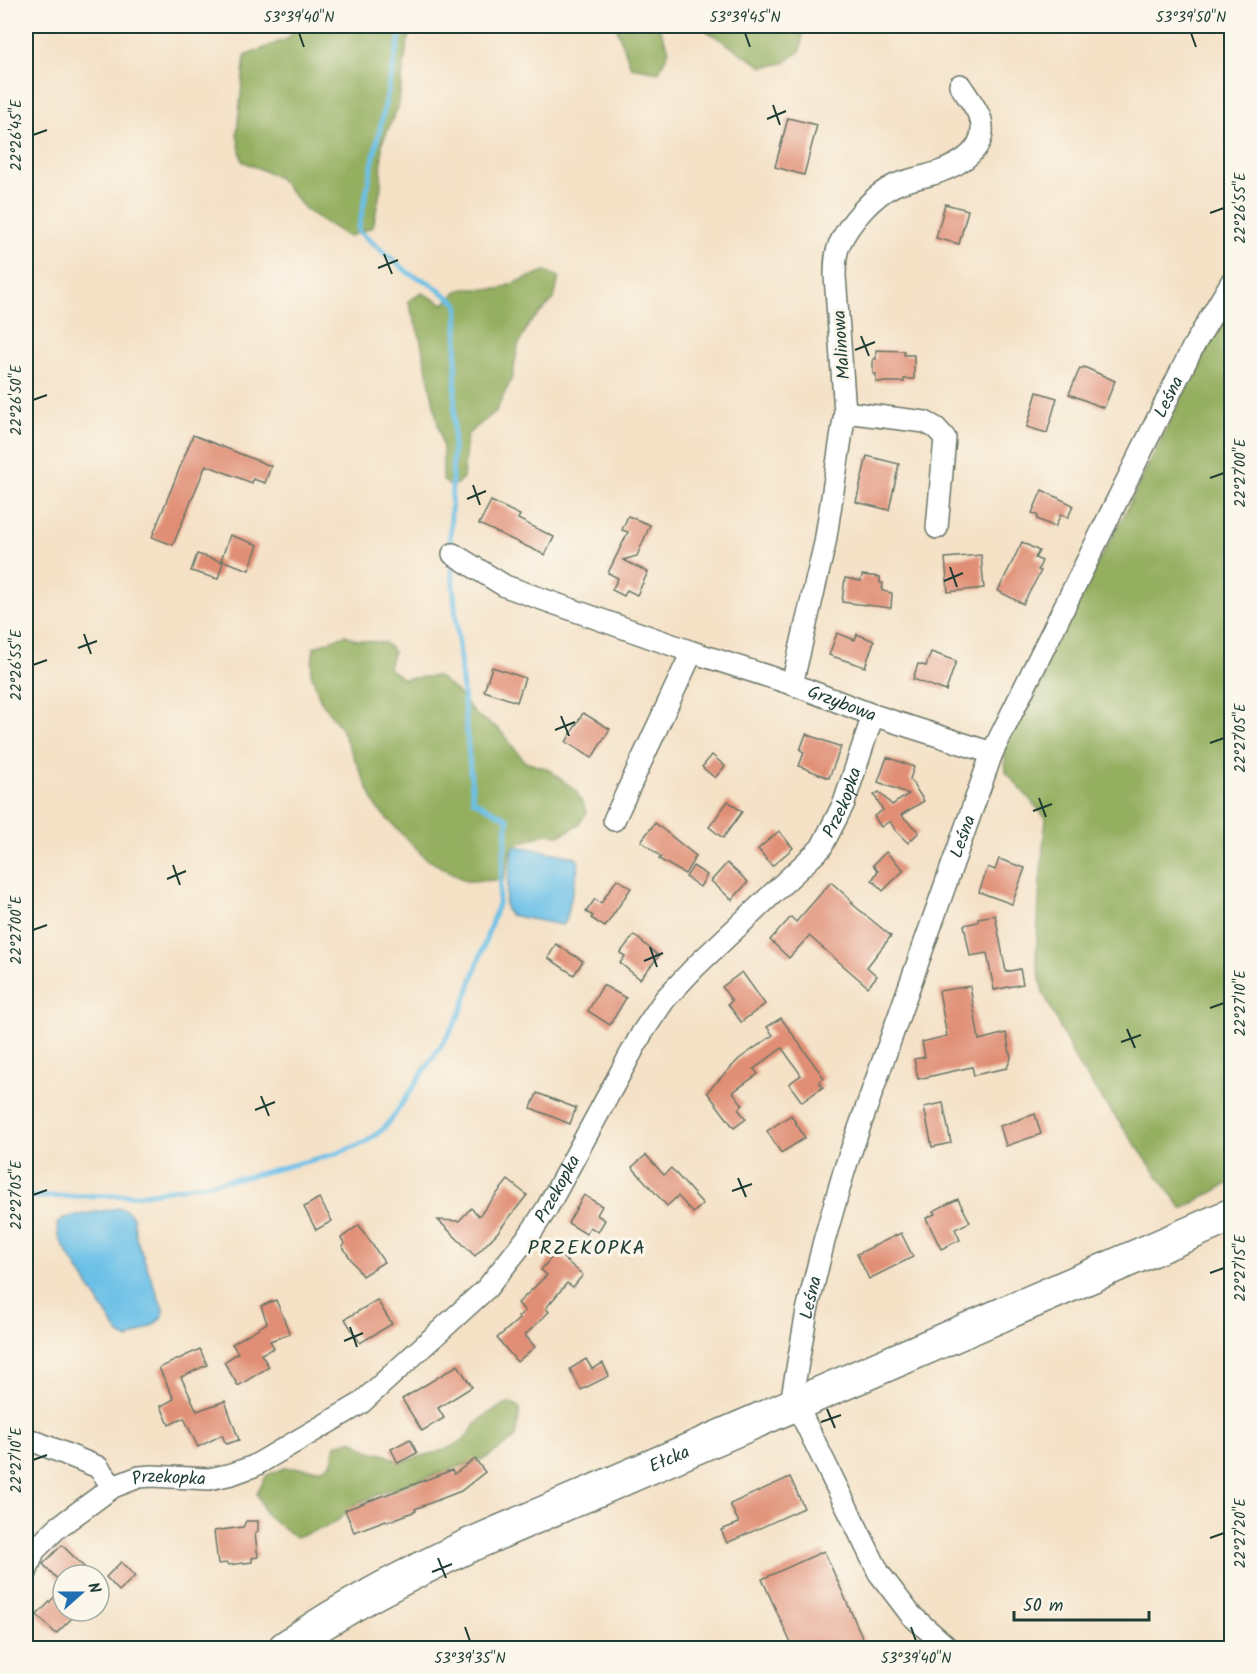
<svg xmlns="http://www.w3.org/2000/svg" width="1257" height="1674" font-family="Kalam,sans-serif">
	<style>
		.forest { fill: #94af61; stroke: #5a764a; stroke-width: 1.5 }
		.water { fill: #6bc0e7; stroke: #457e8e; stroke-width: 1.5 }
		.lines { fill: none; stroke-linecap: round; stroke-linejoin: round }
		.stream { stroke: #6bc0e7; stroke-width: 5 }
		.building { fill: #e08e75 }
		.minor-casing { stroke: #6a7667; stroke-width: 24 }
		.primary-casing { stroke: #6a7667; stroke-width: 36 }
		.minor { stroke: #fff; stroke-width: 21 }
		.primary { stroke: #fff; stroke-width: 33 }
		.ticks { fill: none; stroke: #1f3d34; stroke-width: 2 }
		.labels { text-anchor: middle; stroke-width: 6; stroke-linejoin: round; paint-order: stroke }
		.street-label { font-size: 18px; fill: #1f3d34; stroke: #fbf7ec }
		.neighbourhood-label { font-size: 20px; letter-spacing: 1.5px; fill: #1f3d34; stroke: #fbf7ec }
		.neatline { fill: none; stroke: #1f3d34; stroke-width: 2 }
		.ticks-label { font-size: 15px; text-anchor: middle; fill: #1f3d34 }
	</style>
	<rect width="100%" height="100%" fill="#fbf7ec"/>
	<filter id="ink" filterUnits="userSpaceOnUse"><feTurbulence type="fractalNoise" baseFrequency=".0167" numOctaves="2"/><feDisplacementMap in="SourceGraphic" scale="12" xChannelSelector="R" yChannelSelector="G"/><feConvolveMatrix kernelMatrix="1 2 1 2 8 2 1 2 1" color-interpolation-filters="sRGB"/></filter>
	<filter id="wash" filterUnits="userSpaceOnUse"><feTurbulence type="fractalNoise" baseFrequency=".008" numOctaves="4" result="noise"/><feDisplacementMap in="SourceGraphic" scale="24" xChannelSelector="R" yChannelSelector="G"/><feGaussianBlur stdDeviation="1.35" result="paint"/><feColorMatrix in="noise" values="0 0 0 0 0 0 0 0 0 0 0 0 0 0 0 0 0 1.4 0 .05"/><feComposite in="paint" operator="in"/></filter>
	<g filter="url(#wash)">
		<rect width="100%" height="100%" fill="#f4e1c6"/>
		<!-- forest -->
		<g class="forest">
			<path d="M294,26H413L407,44L398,107L382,143L381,187L373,227L348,237L307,211L278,177L242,161L237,133L245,56L289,38Z"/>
			<path d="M616,26H659L669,50L659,72L631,67Z"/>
			<path d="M704,26H802L803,31L801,50L784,63L763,67L707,31Z"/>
			<path d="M545,271L559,277L554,299L529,324L518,346L512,378L496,411L467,435L463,478L452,488L443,480V448L420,337L408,301L422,293L444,304L458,291L464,289H499Z"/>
			<path d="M1231,300V1182L1182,1209L1078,1065L1043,992L1036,959L1040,881L1046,818L1006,772L1004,751L1020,704L1122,519L1200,359Z"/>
			<path d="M345,635L357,640L385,643L394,652L388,667L403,679L437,676L456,691L476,715L499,729L525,762L548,769L576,791L587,812L578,826L560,835L545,834L512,846L504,880L466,881L425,858L377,808L340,727L320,699L311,673L314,647Z"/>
			<path d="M510,1403L520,1408L516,1437L488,1457L381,1493L354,1505L340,1519L324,1528L295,1537L266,1515L257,1493L267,1475L285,1468L324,1469L332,1462L335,1445L352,1440L369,1451L386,1455L401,1463C419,1454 440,1455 458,1443C469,1436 473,1427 481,1419C490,1411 500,1407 510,1403Z"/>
		</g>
		<!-- water -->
		<g class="water">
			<path d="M517,846L575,857L579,862L566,921L562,925L510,915L506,910L505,902L513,849Z"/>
			<path d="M119,1208L126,1210L133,1217L136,1238L164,1312C160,1325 139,1332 128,1339L119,1334L65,1249L59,1237L57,1224L63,1218Z"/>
		</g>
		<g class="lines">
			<!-- stream -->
			<g class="stream">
				<path d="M402,26L358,231L410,274L428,282L458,304L450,543"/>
				<path d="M26,1197L139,1195L246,1177L335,1154L366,1142L382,1130L391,1120L450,1032L461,1012L498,904L508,819L473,800L451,562"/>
			</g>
		</g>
		<g id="blocks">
			<!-- building -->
			<g class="building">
				<path d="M788,118L817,125L804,175L775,167Z"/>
				<path d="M945,204L968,210L959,244L936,238Z"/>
				<path d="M876,350L904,351V355H914V379H904V382H876V374H873V359H876Z"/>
				<path d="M1084,367L1115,381L1104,408L1069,394L1080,368L1082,369Z"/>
				<path d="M1037,392L1057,398L1047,433L1027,427Z"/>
				<path d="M193,435L271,466L265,483L253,479L252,483L206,465L173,545L152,537Z"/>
				<path d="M867,456L899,464L889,510L856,502Z"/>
				<path d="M1042,490L1073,505L1068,518L1061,514L1055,527L1037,519L1038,516L1032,513Z"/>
				<path d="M491,501L520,515L518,519L554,537L545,555L479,524Z"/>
				<path d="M628,516L650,525L637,556L623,560L648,572L637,595L627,590L624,596L612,590L618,578L608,573L628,532L622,530Z"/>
				<path d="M230,535L258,545L249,570L221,560Z"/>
				<path d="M1022,542L1039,551L1035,558L1042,561L1038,570L1041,571L1023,604L998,591Z"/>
				<path d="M197,554L223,562L218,579L191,571Z"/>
				<path d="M981,555L984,588L948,592L945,558Z"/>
				<path d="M862,575L880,577V583H883L882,591L892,593L891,608L842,602L845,578L861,581Z"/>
				<path d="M837,633L855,640L857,634L874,641L865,667L829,655Z"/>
				<path d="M931,652L956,661L946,691L913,679L918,664L926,666Z"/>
				<path d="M492,667L525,678L517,702L484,691Z"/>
				<path d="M583,713L610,729L592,758L566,742Z"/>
				<path d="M806,734L841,747L829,778L799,766L804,752L800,750Z"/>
				<path d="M712,755L725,766L715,778L702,767Z"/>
				<path d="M887,757L914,767L910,779L924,801L901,815L919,832L908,843L895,830L890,821L881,827L874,816L883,810L874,795L879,792L892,805L909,794L878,782Z"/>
				<path d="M728,801L742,812L723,838L709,827Z"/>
				<path d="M655,823L696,856L685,874L659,859L661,857L641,841Z"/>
				<path d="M779,831L793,848L772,866L758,849Z"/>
				<path d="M886,852L904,870L883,891L872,880L878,871L873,865Z"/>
				<path d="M999,859L1025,868L1012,904L979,892L988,867L995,870Z"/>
				<path d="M727,863L748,882L732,900L711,881Z"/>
				<path d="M693,866L707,875L700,887L686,877Z"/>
				<path d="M617,879L631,888L605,927L591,918L593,916L586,912L595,899L601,903Z"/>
				<path d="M831,882L853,902L851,903L891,936L867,967L877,976L868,987L809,936L789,958L770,940L791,917L796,922Z"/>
				<path d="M995,915L1006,972L1020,969L1023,984L994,990L987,953L970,956L964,925L978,922V918Z"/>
				<path d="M634,935L659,956L640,979L620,963L625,956L620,953Z"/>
				<path d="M556,944L583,961L574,975L548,958Z"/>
				<path d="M742,972L765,1004L741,1022L728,1004L732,1001L722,987Z"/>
				<path d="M603,985L626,998L610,1025L588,1011Z"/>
				<path d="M970,986L979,1040L1006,1033L1011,1058L1007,1068L974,1075L972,1067L918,1079L914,1059L925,1057L922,1042L947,1036L939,991Z"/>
				<path d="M781,1018L824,1078L819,1082L823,1087L802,1102L789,1084L801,1075L782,1048L754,1069L758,1074L733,1092L743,1105L738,1109L746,1119L734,1128L707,1092L739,1059L773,1035L767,1027Z"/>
				<path d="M537,1093L576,1108L570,1124L531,1108Z"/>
				<path d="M943,1103L951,1143L932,1147L924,1107Z"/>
				<path d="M1035,1114L1041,1134L1006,1146L1000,1126Z"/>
				<path d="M791,1115L805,1138L781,1153L767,1131Z"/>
				<path d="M646,1155L664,1175L671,1168L703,1204L693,1213L678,1196L667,1206L632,1167Z"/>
				<path d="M508,1180L527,1195L497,1233L475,1256L438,1220L459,1221L471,1208L479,1216Z"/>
				<path d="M584,1195L602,1206L597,1215L605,1220L598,1232L590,1227L586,1234L568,1223Z"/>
				<path d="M319,1198L332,1221L316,1230L304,1207Z"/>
				<path d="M958,1199L970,1222L955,1229L960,1240L941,1249L926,1218L935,1214L933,1211Z"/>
				<path d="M359,1225L384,1262L362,1276L342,1246L345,1244L341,1238Z"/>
				<path d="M901,1233L913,1257L869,1279L857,1254Z"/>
				<path d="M556,1252L583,1275L573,1287L567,1283L546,1308L549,1312L525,1335L535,1347L517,1362L497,1338L519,1319L518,1317L525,1311L518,1303L547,1275L541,1270Z"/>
				<path d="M276,1300L290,1334L270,1341L274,1348L261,1354L269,1367L238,1386L224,1362L238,1353L232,1344L267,1323L261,1306Z"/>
				<path d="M377,1300L392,1324L360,1343L345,1319Z"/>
				<path d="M200,1349L207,1365L181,1377L197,1411L225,1401L239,1440L226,1444L222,1435L198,1447L184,1418L169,1425L161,1406L174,1399L159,1368Z"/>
				<path d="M586,1359L592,1369L603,1363L609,1376L581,1390L570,1369Z"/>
				<path d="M458,1365L472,1387L438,1408L444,1418L422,1431L402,1399Z"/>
				<path d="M410,1439L417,1453L398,1463L391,1449Z"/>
				<path d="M475,1459L485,1472L461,1491L415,1509L416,1511L387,1522L386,1520L354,1532L345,1510L452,1470L454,1474Z"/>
				<path d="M790,1477L804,1508L727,1543L721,1530L739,1523L730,1504Z"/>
				<path d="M246,1521H258V1531L255,1534L258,1557L252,1558V1562L228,1565V1563L218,1564L214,1531L243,1527Z"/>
				<path d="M62,1545L92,1575H63V1585L43,1564Z"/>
				<path d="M824,1551L838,1582L867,1648H793L776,1610L762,1579Z"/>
				<path d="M121,1562L135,1576L119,1591L106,1577Z"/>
				<path d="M63,1588V1611H71L75,1615L56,1634L37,1615Z"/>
			</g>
		</g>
	</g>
	<g filter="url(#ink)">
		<use href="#blocks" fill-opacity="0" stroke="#6a7667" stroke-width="1.5"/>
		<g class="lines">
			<!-- minor casing -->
			<g class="minor-casing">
				<g id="minor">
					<path d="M845,412L925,422L936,428L945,438L937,528"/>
					<path id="s1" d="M453,554L505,586L692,652L792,684L873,715L992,753"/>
					<path d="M792,684L825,543L845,412L835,276C835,266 835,255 839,245C849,223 873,195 895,185C909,179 925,177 939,172C961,164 988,148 981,120C977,108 967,96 960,85"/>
					<path d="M614,820L692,652"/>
					<path d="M26,1438L98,1467L113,1487"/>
					<path id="s2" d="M26,1573L34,1551L57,1528L113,1487L139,1477L152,1476L209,1479L232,1474L254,1466L360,1404L487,1288L530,1234L547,1208L642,1033L665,999L696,966L821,848L844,803L873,715"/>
					<path id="s3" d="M948,1648L911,1615L879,1573L796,1404L793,1391L807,1311L824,1241L845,1168L992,753L1193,347L1232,281"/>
				</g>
			</g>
			<!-- primary casing -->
			<g class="primary-casing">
				<g id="primary">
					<path id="s4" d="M285,1648C343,1607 405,1576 470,1545L1232,1215"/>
				</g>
			</g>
			<!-- minor -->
			<use href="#minor" class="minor"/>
			<!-- primary -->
			<use href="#primary" class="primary"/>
		</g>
	</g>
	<!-- ticks -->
	<path class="ticks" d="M299,33L304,47M745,33L750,47M1191,33L1196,47M773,105L780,125M767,119L786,111M33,135L47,130M1210,213L1224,208M384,254L392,274M378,268L398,260M861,336L869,356M855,350L875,342M33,400L47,395M1210,478L1224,473M473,485L480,505M467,499L486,491M950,567L957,587M944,581L963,573M84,634L91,654M78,648L97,641M33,665L47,660M561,716L569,736M555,730L575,722M1210,743L1224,738M1039,798L1046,817M1033,811L1052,804M173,865L180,885M167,879L186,871M33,930L47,925M650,947L657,967M644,961L663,953M1210,1008L1224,1003M1127,1029L1135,1048M1121,1042L1141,1035M261,1096L269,1116M255,1110L275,1102M738,1178L746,1197M732,1191L752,1184M33,1195L47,1190M1210,1273L1224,1268M350,1327L357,1347M344,1341L363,1333M827,1409L835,1428M821,1422L841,1415M33,1460L47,1455M1210,1538L1224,1533M438,1558L446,1578M432,1572L452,1564M465,1627L470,1641M911,1627L916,1641"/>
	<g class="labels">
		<!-- street labels -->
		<g class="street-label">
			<text transform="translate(841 345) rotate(-94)" y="6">Malinowa</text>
			<text dy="6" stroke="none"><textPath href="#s3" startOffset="1371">Leśna</textPath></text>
			<text dy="6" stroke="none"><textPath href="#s1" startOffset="418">Grzybowa</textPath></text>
			<text dy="6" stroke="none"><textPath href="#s2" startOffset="1173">Przekopka</textPath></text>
			<text dy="6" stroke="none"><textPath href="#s3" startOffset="885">Leśna</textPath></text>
			<text dy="6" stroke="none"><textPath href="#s2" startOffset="687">Przekopka</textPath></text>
			<text dy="6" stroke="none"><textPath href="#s3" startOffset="399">Leśna</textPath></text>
			<text dy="6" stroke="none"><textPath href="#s4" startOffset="429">Ełcka</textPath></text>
			<text dy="6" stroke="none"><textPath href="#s2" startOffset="183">Przekopka</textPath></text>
		</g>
		<!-- neighbourhood labels -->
		<g class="neighbourhood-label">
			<text x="587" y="1254">PRZEKOPKA</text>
		</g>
	</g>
	<!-- margin -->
	<rect width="1257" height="1674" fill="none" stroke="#fbf7ec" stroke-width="66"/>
	<!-- north arrow -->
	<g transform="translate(81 1593) rotate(69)"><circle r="28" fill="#fbf7ec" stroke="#a3ada2" stroke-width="1.5"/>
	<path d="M0-4.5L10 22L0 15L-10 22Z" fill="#1f6fb2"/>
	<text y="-9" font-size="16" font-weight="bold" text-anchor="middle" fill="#1f3d34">N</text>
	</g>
	<!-- scale -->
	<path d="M1014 1611v9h135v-9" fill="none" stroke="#1f3d34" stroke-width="3"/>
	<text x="1023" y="1611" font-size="18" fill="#1f3d34" stroke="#fbf7ec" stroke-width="4.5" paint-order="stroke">50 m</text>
	<rect x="33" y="33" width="1191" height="1608" class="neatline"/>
	<g class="ticks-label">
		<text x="299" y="22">53°39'40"N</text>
		<text x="745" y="22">53°39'45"N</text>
		<text x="1191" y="22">53°39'50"N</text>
		<text transform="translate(16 135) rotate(-90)" y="5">22°26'45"E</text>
		<text transform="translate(1240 208) rotate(-90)" y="5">22°26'55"E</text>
		<text transform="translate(16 400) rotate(-90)" y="5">22°26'50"E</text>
		<text transform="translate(1240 473) rotate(-90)" y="5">22°27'00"E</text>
		<text transform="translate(16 665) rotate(-90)" y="5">22°26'55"E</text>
		<text transform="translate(1240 738) rotate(-90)" y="5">22°27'05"E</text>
		<text transform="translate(16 930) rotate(-90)" y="5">22°27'00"E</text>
		<text transform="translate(1240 1003) rotate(-90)" y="5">22°27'10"E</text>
		<text transform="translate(16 1195) rotate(-90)" y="5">22°27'05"E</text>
		<text transform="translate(1240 1268) rotate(-90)" y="5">22°27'15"E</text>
		<text transform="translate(16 1460) rotate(-90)" y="5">22°27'10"E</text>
		<text transform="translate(1240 1533) rotate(-90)" y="5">22°27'20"E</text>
		<text x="470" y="1663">53°39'35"N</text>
		<text x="916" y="1663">53°39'40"N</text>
	</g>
</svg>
